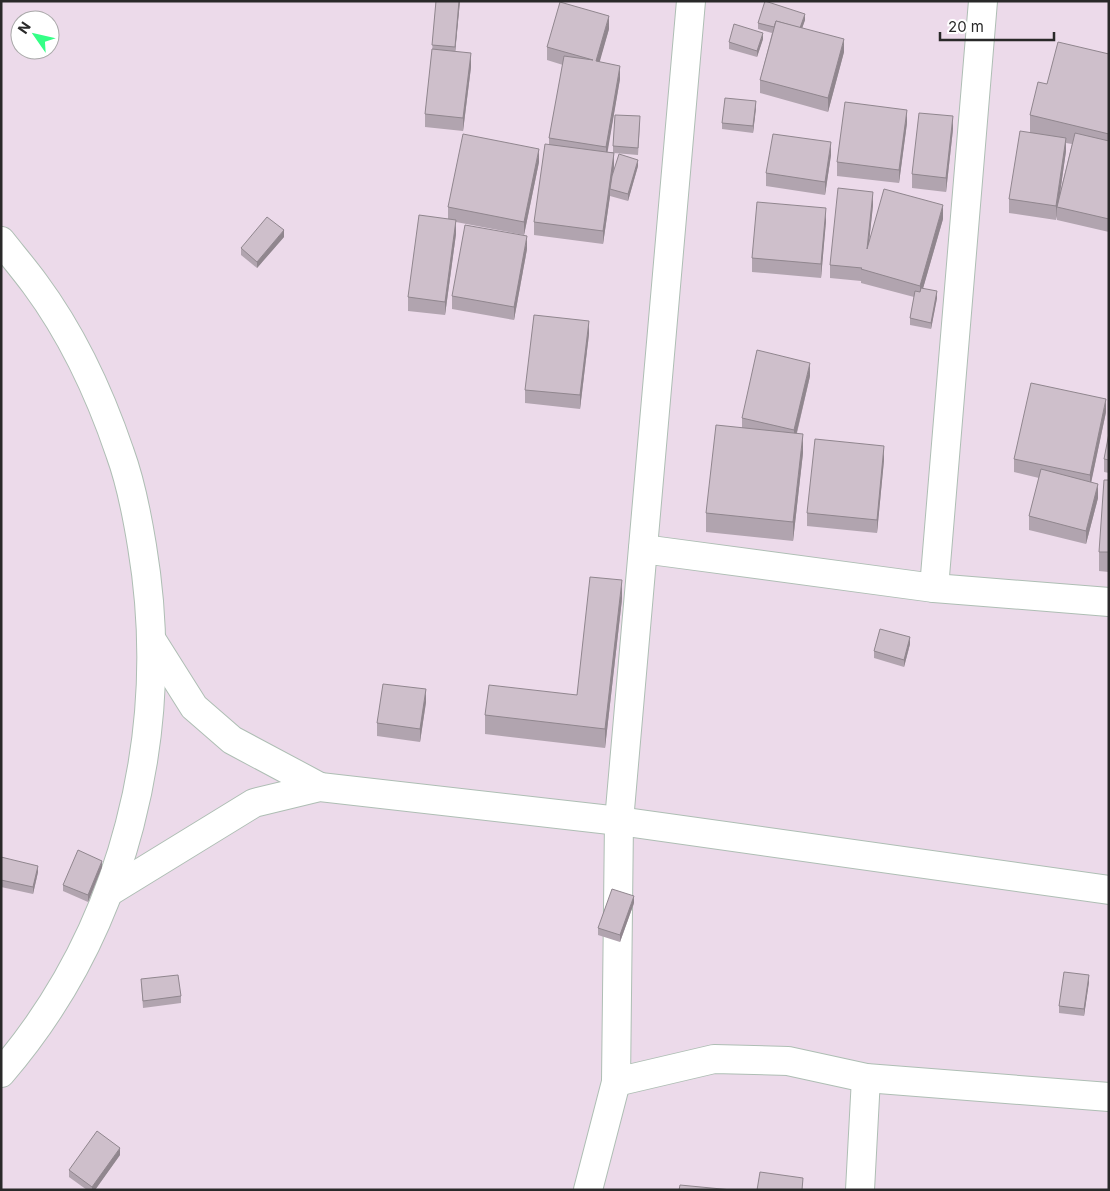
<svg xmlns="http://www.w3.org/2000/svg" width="1110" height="1191" font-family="Inter,sans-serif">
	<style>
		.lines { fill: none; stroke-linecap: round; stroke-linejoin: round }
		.minor-casing { stroke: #aebeb4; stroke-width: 30 }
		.minor { stroke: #fff; stroke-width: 28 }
		.wall { fill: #b1a4af; fill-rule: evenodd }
		.shaded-wall { fill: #90868e }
		.building { fill: #cebfcb; stroke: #90868e }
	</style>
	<rect width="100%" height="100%" fill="#ecdaea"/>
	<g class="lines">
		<!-- minor casing -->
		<g class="minor-casing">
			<g id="minor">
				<path d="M691,1L619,821L616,1082L714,1059L788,1061L866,1078L1109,1097"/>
				<path d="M1,241C12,255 24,269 35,284C72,334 100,394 120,453C131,483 137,515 142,546C173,731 125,929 1,1073"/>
				<path d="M643,549L934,588L1109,602"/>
				<path d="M934,588L983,1"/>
				<path d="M153,642L194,707L232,740L320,787"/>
				<path d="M109,892L254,803L320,787L619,821L1109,890"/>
				<path d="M588,1190L616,1082"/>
				<path d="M860,1190L866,1078"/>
			</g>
		</g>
		<!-- minor -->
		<use href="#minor" class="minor"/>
	</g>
	<!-- wall -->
	<g class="wall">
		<path d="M436,1H460L455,52L471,67L463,131L425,127V114L432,52Z"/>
		<path d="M805,20L802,28L844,52L828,112L760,93V80L772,33L758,29V23Z"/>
		<path d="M609,29L599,62L620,79L607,152H613V146L640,123L638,155L614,153V170L638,166L628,201L610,196L603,244L534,235V222L549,144V138L563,65L547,60V47Z"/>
		<path d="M763,39L757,57L729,49V42Z"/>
		<path d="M1109,54V232L1057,220V216L1056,220L1009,213V199L1030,133V115L1047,84ZM1066,143L1072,144L1060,193L1066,151Z"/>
		<path d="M756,108L753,133L722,129V123Z"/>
		<path d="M907,123L899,183L837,176V162Z"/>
		<path d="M953,129L946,192L912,188V174Z"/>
		<path d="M831,155L825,195L766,186V173Z"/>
		<path d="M539,162L524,235L456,222V234L445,315L408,311V297L448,219V207Z"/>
		<path d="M873,205L869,241L943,219L923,288L937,298L931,329L910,325V318L914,297L861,283V281L830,278V265Z"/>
		<path d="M826,221L821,278L752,272V258Z"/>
		<path d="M284,237L257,268L241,255V248Z"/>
		<path d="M527,249L514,320L452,309V296Z"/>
		<path d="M589,334L580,409L525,403V390Z"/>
		<path d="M810,376L797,433L803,453L793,541L706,532V513L742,428V418Z"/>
		<path d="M1106,412L1091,482L1098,498L1086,544L1029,530V516L1039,478L1014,472V459Z"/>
		<path d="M1109,433V473L1104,472V459Z"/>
		<path d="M884,460L877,533L807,526V513Z"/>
		<path d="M1109,480V572L1099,571V552Z"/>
		<path d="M622,599L605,748L485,734V715L577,695Z"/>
		<path d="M910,644L904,667L874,658V651Z"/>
		<path d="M426,702L420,742L377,736V723Z"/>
		<path d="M1,857L38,872L33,894L1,887Z"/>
		<path d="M102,867L88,902L63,891V885Z"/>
		<path d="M634,903L620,942L598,935V928Z"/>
		<path d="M141,979L181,996V1003L143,1008Z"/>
		<path d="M1089,982L1084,1016L1059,1013V1006Z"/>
		<path d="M120,1155L95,1190H87L69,1177V1170Z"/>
	</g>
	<!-- shaded-wall -->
	<g class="shaded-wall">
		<path d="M459,1H460L455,54V47Z"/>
		<path d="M805,14V20L798,40V33Z"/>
		<path d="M609,16V29L596,75V61Z"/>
		<path d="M763,33V39L757,57V51Z"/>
		<path d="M844,39V52L828,112V98Z"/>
		<path d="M471,53V67L463,131V118Z"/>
		<path d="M620,66V79L606,161V147Z"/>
		<path d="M756,101V108L753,133V126Z"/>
		<path d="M907,110V123L899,183V170Z"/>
		<path d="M953,116V129L946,192V178Z"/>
		<path d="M1066,138V151L1058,207H1057L1056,220V206Z"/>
		<path d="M831,142V155L825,195V182Z"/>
		<path d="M539,149V162L524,235V222Z"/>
		<path d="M614,153V166L611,189H610V196L603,244V231Z"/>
		<path d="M638,160V166L628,201V194Z"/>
		<path d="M873,192V205L867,262V249Z"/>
		<path d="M943,205V219L920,299V286Z"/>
		<path d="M826,208V221L821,278V264Z"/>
		<path d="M456,220V234L445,315V302Z"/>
		<path d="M284,230V237L257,268V262Z"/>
		<path d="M527,236V249L514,320V307Z"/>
		<path d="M937,291V298L931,329V323Z"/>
		<path d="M589,321V334L580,409V395Z"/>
		<path d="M810,363V376L794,444V430Z"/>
		<path d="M1106,399V412L1090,488V475Z"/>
		<path d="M803,434V453L793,541V522Z"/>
		<path d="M884,446V460L877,533V520Z"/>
		<path d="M1098,484V498L1086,544V531Z"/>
		<path d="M622,580V599L605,748V729Z"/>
		<path d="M910,637V644L904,667V660Z"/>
		<path d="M426,689V702L420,742V729Z"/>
		<path d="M102,861V867L88,902V895Z"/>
		<path d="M38,866V872L33,894V887Z"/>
		<path d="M634,896V903L620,942V935Z"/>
		<path d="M1089,975V982L1084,1016V1009Z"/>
		<path d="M120,1148V1155L95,1190H92V1187Z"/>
	</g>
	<!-- building -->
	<g class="building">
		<path d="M436,1H459L455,47L432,45Z"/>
		<path d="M765,1L805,14L800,28L776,21L774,27L758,23Z"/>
		<path d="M560,2L609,16L596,61L620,66L606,147L549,138L564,56L593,60L547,47Z"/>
		<path d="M776,21L844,39L828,98L760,80Z"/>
		<path d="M734,24L763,33L757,51L729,42Z"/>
		<path d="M1058,42L1109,54V134L1030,115L1038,82L1047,84Z"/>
		<path d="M432,49L471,53L463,118L425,114Z"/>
		<path d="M725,98L756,101L753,126L722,123Z"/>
		<path d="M845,102L907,110L899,170L837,162Z"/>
		<path d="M919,113L953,116L946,178L912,174Z"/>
		<path d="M615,115L640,116L638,148L613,146Z"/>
		<path d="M1020,131L1066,138L1056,206L1009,199Z"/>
		<path d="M1075,133L1109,141V219L1057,207Z"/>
		<path d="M463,134L539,149L524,222L448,207Z"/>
		<path d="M773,134L831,142L825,182L766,173Z"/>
		<path d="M545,144L614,153L603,231L534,222Z"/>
		<path d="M619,154L638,160L628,194L610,189L612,176Z"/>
		<path d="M838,188L873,192L867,249L884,189L943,205L920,286L861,269L862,268L830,265Z"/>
		<path d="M757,202L826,208L821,264L752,258Z"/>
		<path d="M419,215L456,220L445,302L408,297Z"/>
		<path d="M267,217L284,230L257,262L241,248Z"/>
		<path d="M465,225L527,236L514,307L452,296Z"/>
		<path d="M921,288L937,291L931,323L910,318L915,291L920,292Z"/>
		<path d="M534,315L589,321L580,395L525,390Z"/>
		<path d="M757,350L810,363L794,430L742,418Z"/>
		<path d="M1031,383L1106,399L1090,475L1014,459Z"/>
		<path d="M716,425L803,434L793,522L706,513Z"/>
		<path d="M1109,433V460L1104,459Z"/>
		<path d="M815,439L884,446L877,520L807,513Z"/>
		<path d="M1041,469L1098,484L1086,531L1029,516Z"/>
		<path d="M1104,480H1109V552H1099Z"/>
		<path d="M590,577L622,580L605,729L485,715L489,685L577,695Z"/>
		<path d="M880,629L910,637L904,660L874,651Z"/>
		<path d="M383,684L426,689L420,729L377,723Z"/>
		<path d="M78,850L102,861L88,895L63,885Z"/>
		<path d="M1,857L38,866L33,887L1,880Z"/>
		<path d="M612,889L634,896L620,935L598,928Z"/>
		<path d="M1064,972L1089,975L1084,1009L1059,1006Z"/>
		<path d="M178,975L181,996L143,1001L141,979Z"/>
		<path d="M97,1131L120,1148L92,1187L69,1170Z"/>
		<path d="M760,1172L803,1178L802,1190H757Z"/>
		<path d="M680,1185L732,1190H679Z"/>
	</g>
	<!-- border -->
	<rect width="1110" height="1191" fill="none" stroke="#292929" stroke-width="5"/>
	<!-- north arrow -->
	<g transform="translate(35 35) rotate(304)"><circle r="24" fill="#ffffff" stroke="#a9a9a9"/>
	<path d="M0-4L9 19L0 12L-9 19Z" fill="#34ff86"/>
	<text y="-8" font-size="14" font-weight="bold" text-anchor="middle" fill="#292929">N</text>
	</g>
	<!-- scale -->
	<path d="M940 32v8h114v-8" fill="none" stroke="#292929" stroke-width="2.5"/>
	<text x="948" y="32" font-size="15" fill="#292929" stroke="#ffffff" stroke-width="4" paint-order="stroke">20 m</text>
</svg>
